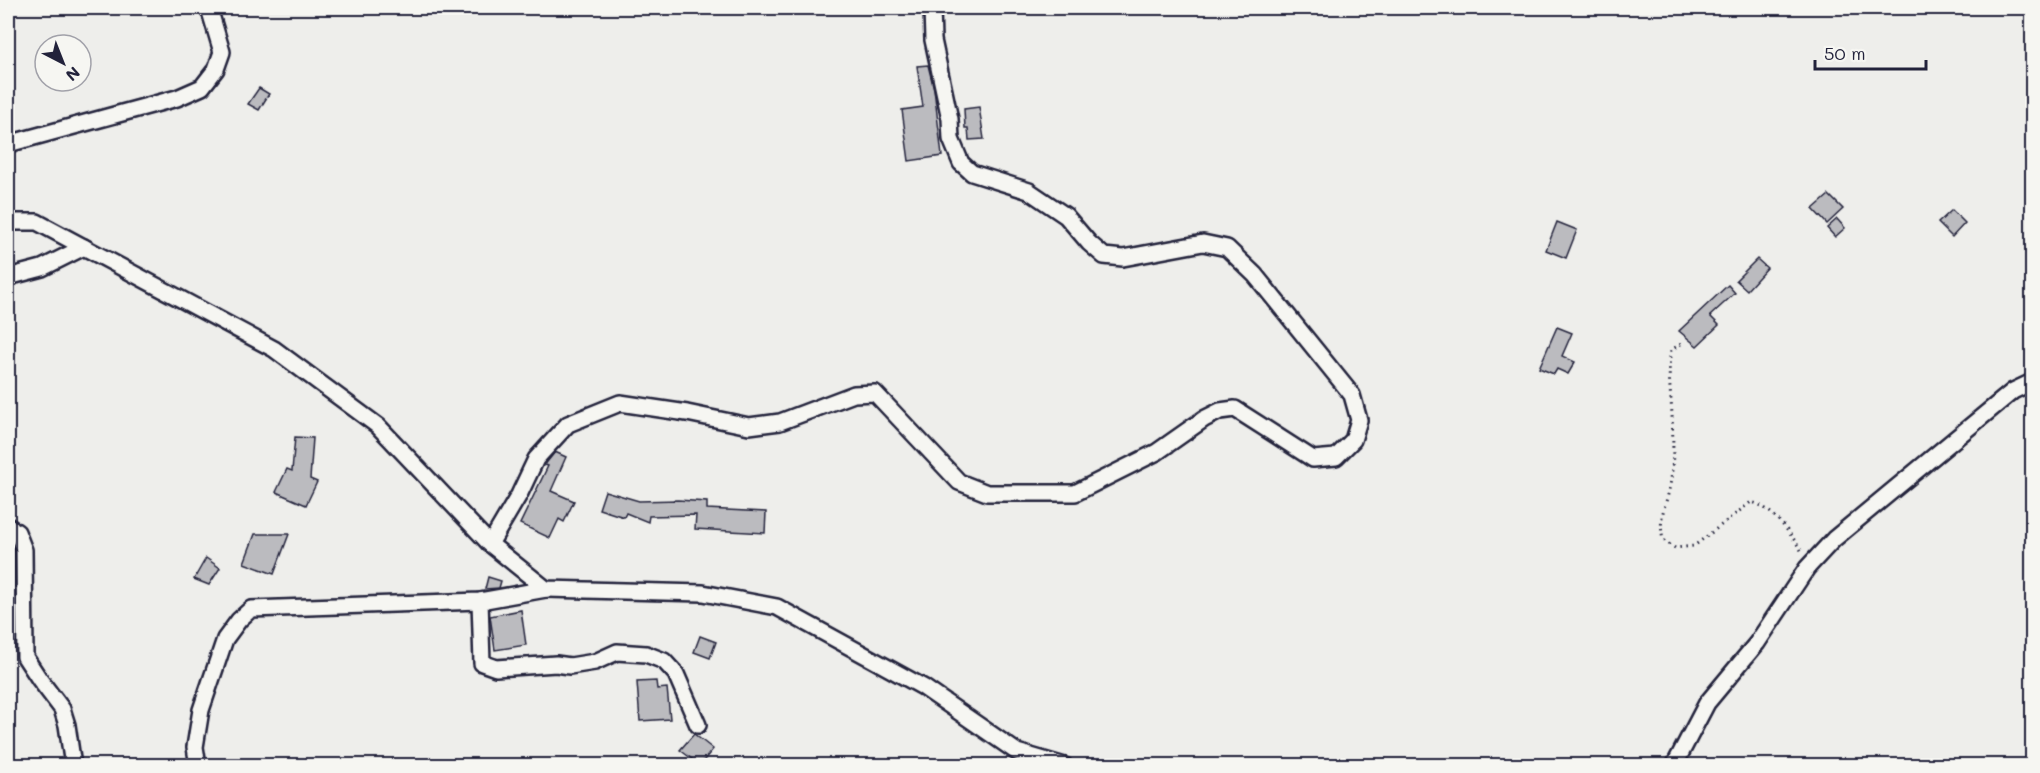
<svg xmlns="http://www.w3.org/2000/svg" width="2040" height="773" font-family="Mali,sans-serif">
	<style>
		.building { fill: #bbbbbf; stroke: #22223b; stroke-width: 1.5 }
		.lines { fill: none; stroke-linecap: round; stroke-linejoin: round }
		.minor-casing { stroke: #22223b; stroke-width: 20 }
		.path { stroke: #22223b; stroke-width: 3; stroke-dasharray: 1.5 4.5; stroke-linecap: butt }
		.minor { stroke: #f6f6f2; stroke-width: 15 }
	</style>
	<rect width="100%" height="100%" fill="#eeeeeb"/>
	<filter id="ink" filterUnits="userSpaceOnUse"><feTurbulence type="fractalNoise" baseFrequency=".0167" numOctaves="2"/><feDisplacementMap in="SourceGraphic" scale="12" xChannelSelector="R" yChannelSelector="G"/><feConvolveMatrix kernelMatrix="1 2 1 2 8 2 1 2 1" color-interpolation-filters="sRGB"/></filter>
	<g filter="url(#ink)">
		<!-- building -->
		<g class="building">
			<path d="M928,65L934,89L942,156L909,161L902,110L923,107L917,66Z"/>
			<path d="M259,88L269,94L259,110L248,104Z"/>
			<path d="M979,107L984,139L969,140L968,128H965L964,109Z"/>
			<path d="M1829,195L1843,209L1827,224L1813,209Z"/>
			<path d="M1952,210L1965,223L1952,237L1938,223Z"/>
			<path d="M1837,219L1845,228L1835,237L1827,228Z"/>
			<path d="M1557,222L1577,230L1566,258L1546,250Z"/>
			<path d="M1757,259L1767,268L1747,290L1736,280Z"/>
			<path d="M1728,285L1735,293L1710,316L1719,325L1697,346L1679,331Z"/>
			<path d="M1557,327L1572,333L1562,356L1575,362L1568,374L1557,369L1554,374L1539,368Z"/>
			<path d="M295,437L313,438L310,479L317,482L306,505L276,492L287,469L292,471Z"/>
			<path d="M555,452L566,457L551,491L574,501L564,522L559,519L550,538L520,524L548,466L545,465L547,462Z"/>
			<path d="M605,491L639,501L678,500L707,502V509L766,512L765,533L695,529L696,515L649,516L648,522L626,513L624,517L599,509Z"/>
			<path d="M255,534H289L274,574L244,563Z"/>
			<path d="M206,558L220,568L209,585L194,579Z"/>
			<path d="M488,577L501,581L499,588L485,589Z"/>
			<path d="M521,610L526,645L495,650L490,616Z"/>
			<path d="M700,636L716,642L710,658L694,652Z"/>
			<path d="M656,681L657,689L667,688L670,719L640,721L637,682Z"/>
			<path d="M694,734L713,749L700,765L680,750Z"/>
		</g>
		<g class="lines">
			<!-- minor casing -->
			<g class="minor-casing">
				<g id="minor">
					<path d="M8,144L177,98L202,87L216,69L222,52L209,8"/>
					<path d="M8,222H37L274,349L378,426L490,544L546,589L703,593L777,607L923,687L1017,752L1065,766"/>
					<path d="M8,277L42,268L84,247"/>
					<path d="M8,526L17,532L24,550L25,657L40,680L62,709L67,725L73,766"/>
					<path d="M490,544L519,495L536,459L568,424L620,403L687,413L749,426L780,422L854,394L875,393L959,482L987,493H1075L1157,452L1204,419L1220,411L1235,409L1313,459L1336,457L1353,440L1359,420L1352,395L1255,275L1227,248L1203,243L1123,258L1104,256L1089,243L1066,216L1029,191L972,173L961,163L951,139L950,119L933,40L932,8"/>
					<path d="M480,601L482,663L496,668L556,664L570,666L595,662L617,652L646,654L664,661L676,674L698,725"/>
					<path d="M198,766L195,747L201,710L225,639L239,620L251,609L480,601L546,589"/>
					<path d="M1674,766L1707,703L1757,643L1807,568L1834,539L2013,391L2032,382"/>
				</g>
			</g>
			<!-- path -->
			<path class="path" d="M1681,344L1671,350C1667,372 1671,393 1672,415C1673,438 1674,463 1670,485C1666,508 1658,515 1663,540L1675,548L1694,546L1751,502C1771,506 1792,535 1802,552"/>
			<!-- minor -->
			<use href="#minor" class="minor"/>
		</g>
	</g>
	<!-- margin -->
	<rect width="2040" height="773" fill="none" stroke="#f6f6f2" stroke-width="30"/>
	<rect x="15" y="15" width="2010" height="743" fill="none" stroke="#22223b" stroke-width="2" filter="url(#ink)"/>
	<!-- north arrow -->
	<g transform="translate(63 63) rotate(138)"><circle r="28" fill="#f6f6f2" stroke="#a1a1a9" stroke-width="1.5"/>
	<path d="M0-4.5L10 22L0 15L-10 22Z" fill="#22223b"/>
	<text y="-9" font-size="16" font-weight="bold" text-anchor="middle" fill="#22223b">N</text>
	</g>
	<!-- scale -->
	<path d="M1815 60v9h111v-9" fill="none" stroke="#22223b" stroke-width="3"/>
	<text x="1824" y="60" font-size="18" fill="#22223b" stroke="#f6f6f2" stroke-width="4.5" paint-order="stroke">50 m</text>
</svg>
